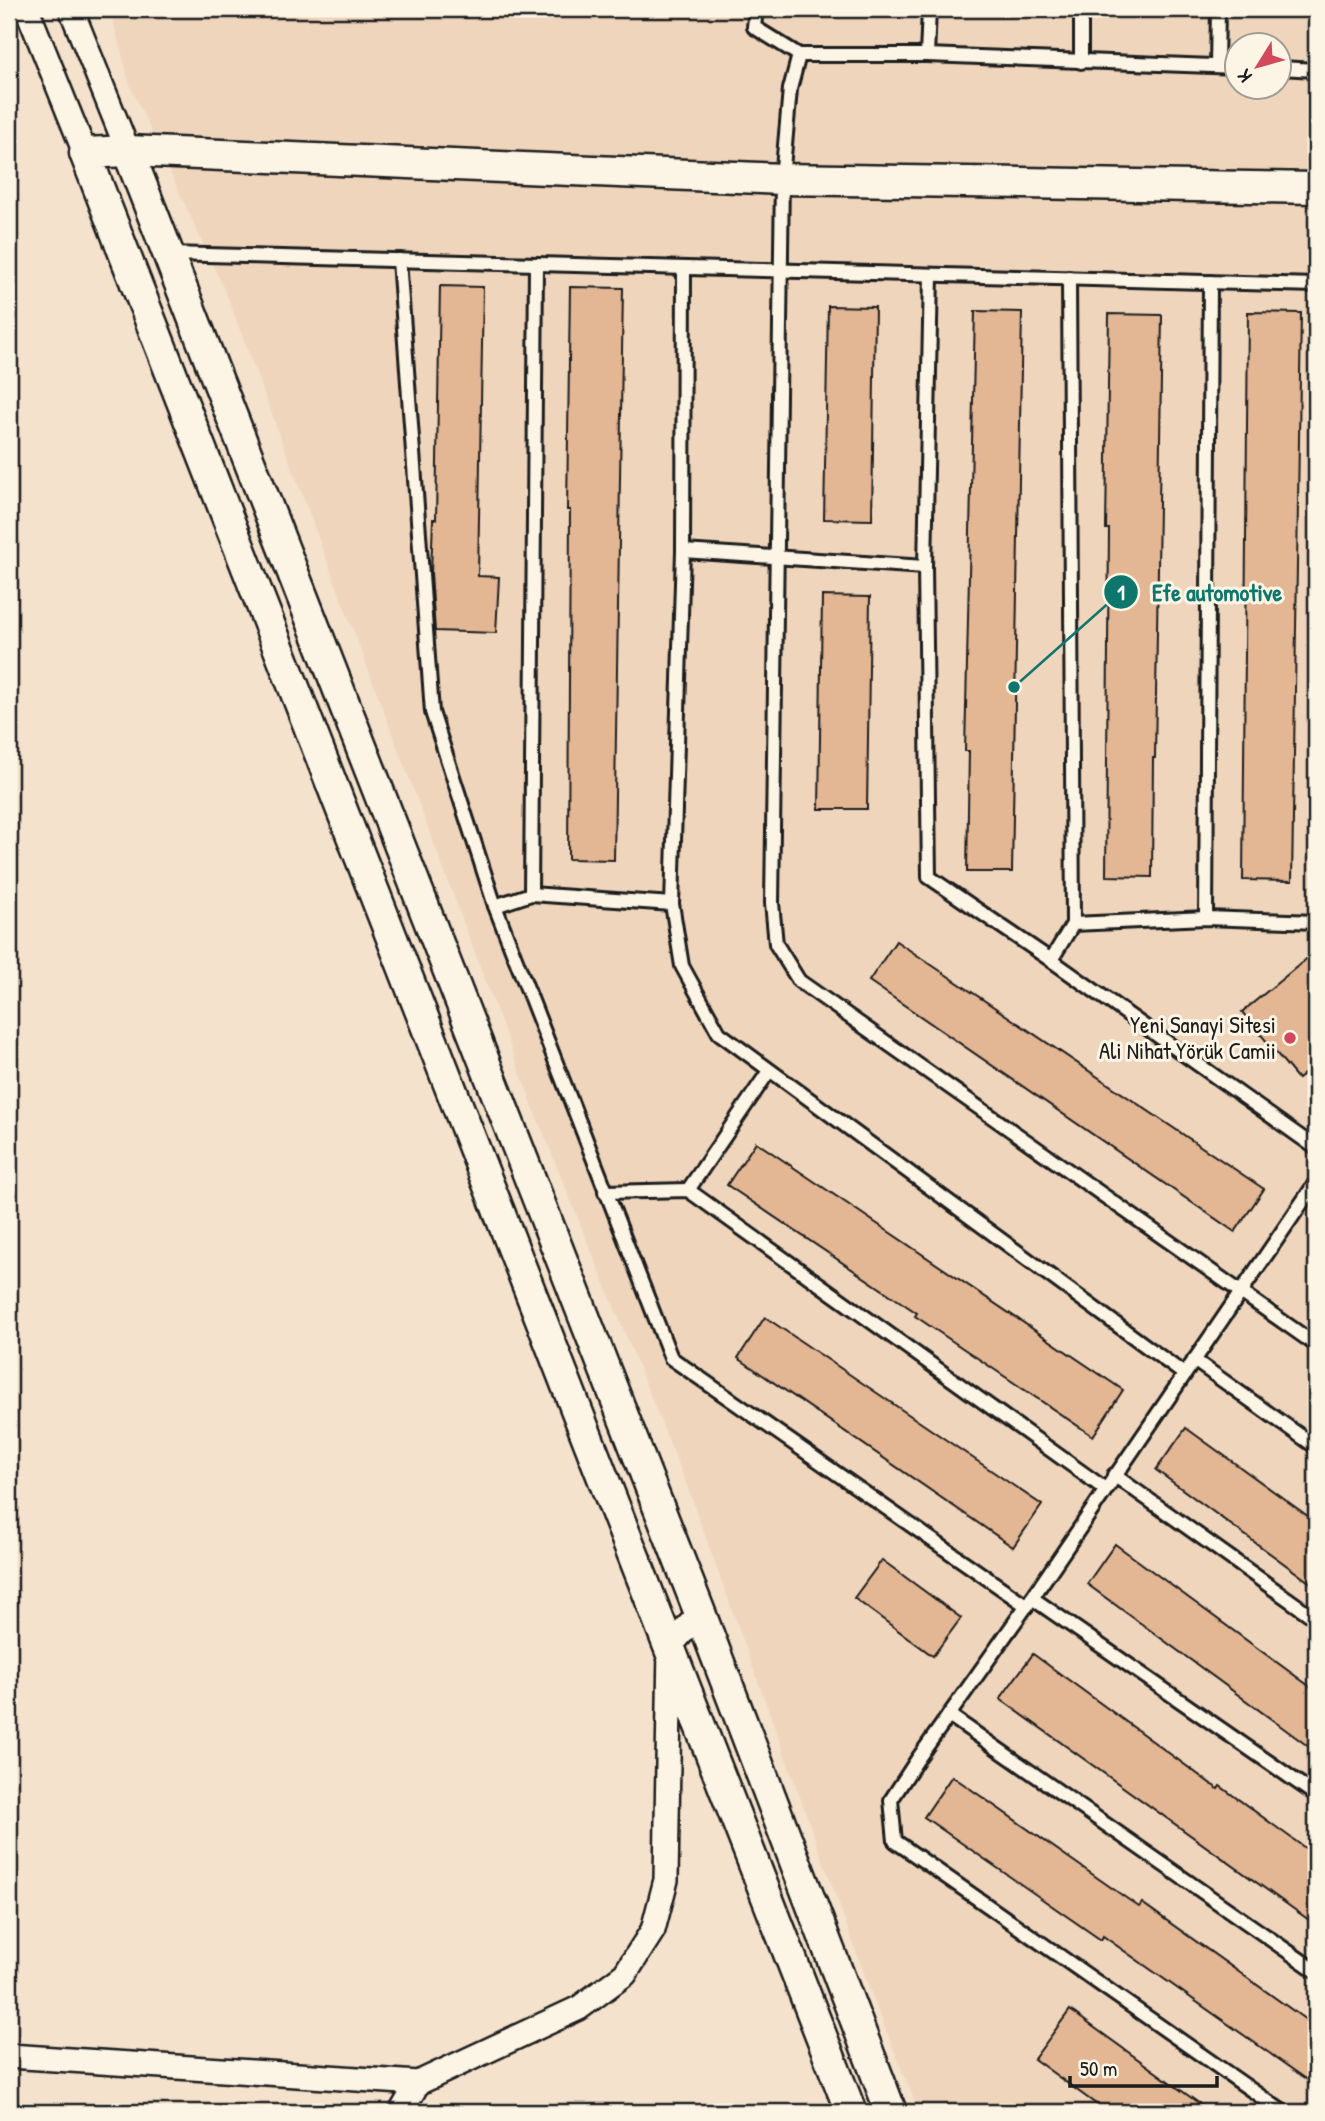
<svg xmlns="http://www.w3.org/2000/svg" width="1325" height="2121" font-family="'Patrick Hand',sans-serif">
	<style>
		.built { fill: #efd5bc; fill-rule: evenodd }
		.building { fill: #e3b694; stroke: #1c1c1c; stroke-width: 2 }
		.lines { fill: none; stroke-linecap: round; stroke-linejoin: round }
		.service-casing { stroke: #1c1c1c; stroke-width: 18 }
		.minor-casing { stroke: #1c1c1c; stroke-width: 28 }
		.tertiary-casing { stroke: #1c1c1c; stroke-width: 35 }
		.service { stroke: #fcf5e5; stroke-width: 12 }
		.minor { stroke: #fcf5e5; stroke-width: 23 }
		.tertiary { stroke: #fcf5e5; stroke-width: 30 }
		.poi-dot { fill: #d1495b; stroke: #fcf5e5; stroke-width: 2.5 }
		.labels { text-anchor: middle; stroke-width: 6; stroke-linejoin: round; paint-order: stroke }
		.poi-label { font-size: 23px; fill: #1c1c1c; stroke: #fcf5e5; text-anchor: end }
		.leader { fill: none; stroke: #0f766e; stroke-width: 2.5 }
		.callout-dot { fill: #0f766e; stroke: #fcf5e5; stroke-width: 2.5 }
		.mark-label { font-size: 21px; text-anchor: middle; font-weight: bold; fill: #fff }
		.callout-label { font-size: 24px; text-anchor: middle; font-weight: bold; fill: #0f766e; stroke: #fcf5e5; stroke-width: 6; stroke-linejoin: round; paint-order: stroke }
	</style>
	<rect width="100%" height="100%" fill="#f4e2cd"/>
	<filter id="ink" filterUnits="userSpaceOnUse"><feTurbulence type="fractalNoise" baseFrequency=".0143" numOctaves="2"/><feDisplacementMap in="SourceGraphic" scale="14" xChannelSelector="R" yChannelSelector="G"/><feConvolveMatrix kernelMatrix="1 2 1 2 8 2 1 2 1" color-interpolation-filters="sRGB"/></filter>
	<g filter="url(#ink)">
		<!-- built -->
		<path class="built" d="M110,9H1316V2112H919L874,2001L686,1483L538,1120L228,298L130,85ZM1238,46H1280V88H1238Z"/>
		<!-- building -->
		<g class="building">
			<path d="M440,286L483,287L478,576L499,577L496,633L435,631L431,573L433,519H436Z"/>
			<path d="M570,287L623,288L614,860L568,859L570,510H567Z"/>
			<path d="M828,306L875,307L872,520L824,519Z"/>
			<path d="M975,311L1022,312L1012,872H967L969,751H965Z"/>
			<path d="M1248,312L1301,313L1292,881L1243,880Z"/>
			<path d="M1109,314L1162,315L1155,758H1153L1152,877L1106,876L1109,529H1106Z"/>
			<path d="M822,596L870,597L867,809H819Z"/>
			<path d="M896,941L1264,1189L1235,1232L869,981Z"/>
			<path d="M1310,956L1316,965V1064L1298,1079L1242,1012Z"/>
			<path d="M756,1142L1123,1390L1093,1436L915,1316L917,1313L727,1185Z"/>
			<path d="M765,1317L1042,1505L1013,1547L738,1358Z"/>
			<path d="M1186,1428L1316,1522V1587L1156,1470Z"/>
			<path d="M1115,1544L1316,1691V1752L1087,1584Z"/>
			<path d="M882,1560L961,1618L933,1656L854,1598Z"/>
			<path d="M1033,1654L1218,1789L1220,1786L1316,1856V1925L1000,1699Z"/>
			<path d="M952,1776L1139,1907L1142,1903L1316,2027V2086L1103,1936L1101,1940L924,1817Z"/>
			<path d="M1070,2010L1211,2112H1107L1034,2059Z"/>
		</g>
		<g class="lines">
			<!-- service casing -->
			<g class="service-casing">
				<g id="service">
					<path d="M756,9L754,27L799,55H927L1238,67"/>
					<path d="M799,55L790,89L782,179L772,903L776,944L799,981L1316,1345"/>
					<path d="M927,55L929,9"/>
					<path d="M1081,62V9"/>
					<path d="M1217,66L1218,9"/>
					<path d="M1280,68L1316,70"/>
					<path d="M169,254L1316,285"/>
					<path d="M399,260L432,712L495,906L671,1358L1027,1606"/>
					<path d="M684,268L683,551L672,904L682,966L719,1033L1184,1374"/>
					<path d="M931,275L925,567L929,877L1051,960L1316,1148"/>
					<path d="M1069,278L1073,924"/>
					<path d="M683,551L925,567"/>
					<path d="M531,894L536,264"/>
					<path d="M495,906L531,894L672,904"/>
					<path d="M1206,918L1210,282"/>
					<path d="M1051,960L1073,924L1206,918L1316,922"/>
					<path d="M688,1190L769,1071"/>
					<path d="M605,1192L688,1190L1105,1489"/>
					<path d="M1194,1360L1316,1447"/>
					<path d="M1114,1475L1316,1619"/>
					<path d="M1032,1598L1316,1795"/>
					<path d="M949,1715L1316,1971"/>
					<path d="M1283,2112L895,1841L891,1800L917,1760L1032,1598L1316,1182"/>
				</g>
			</g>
			<!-- minor casing -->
			<g class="minor-casing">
				<g id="minor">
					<path d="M27,9L85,153"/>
					<path d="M71,9L128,151"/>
					<path d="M9,2056L418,2083L579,2008L625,1974L653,1930L666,1880L670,1646L700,1613"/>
					<path d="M401,2112L418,2083"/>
				</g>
			</g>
			<!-- tertiary casing -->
			<g class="tertiary-casing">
				<g id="tertiary">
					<path d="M128,151L700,1613L891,2112"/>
					<path d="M851,2112L85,153L128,151L782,179L1316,188"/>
				</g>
			</g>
			<!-- service -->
			<use href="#service" class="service"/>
			<!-- minor -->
			<use href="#minor" class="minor"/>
			<!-- tertiary -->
			<use href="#tertiary" class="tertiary"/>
		</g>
	</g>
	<!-- markers -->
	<circle class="poi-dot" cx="1290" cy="1038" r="7"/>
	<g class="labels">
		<!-- poi labels -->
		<g class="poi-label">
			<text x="1276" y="1033">Yeni Sanayi Sitesi<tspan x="1276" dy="26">Ali Nihat Yörük Camii</tspan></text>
		</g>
	</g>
	<!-- callouts -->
	<path class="leader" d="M1014 687L1121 592"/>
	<g class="callout-dot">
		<circle cx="1014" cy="687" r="7"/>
		<circle cx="1121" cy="592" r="18"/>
	</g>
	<g class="mark-label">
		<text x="1121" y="600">1</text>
	</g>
	<g class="callout-label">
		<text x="1217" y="601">Efe automotive</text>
	</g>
	<!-- margin -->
	<rect width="1325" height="2121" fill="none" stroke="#fcf5e5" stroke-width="35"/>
	<rect x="18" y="18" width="1290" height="2086" fill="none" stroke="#1c1c1c" stroke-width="2.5" filter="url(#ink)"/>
	<!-- north arrow -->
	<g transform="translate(1258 66) rotate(233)"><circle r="33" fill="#fcf5e5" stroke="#a29e95" stroke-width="2"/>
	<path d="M0-5L12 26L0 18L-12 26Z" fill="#d1495b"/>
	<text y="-10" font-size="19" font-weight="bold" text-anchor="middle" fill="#1c1c1c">K</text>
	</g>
	<!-- scale -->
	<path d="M1070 2076v10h147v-10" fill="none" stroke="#1c1c1c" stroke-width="3.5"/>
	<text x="1080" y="2076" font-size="21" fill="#1c1c1c" stroke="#fcf5e5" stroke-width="5" paint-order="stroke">50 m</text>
</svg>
